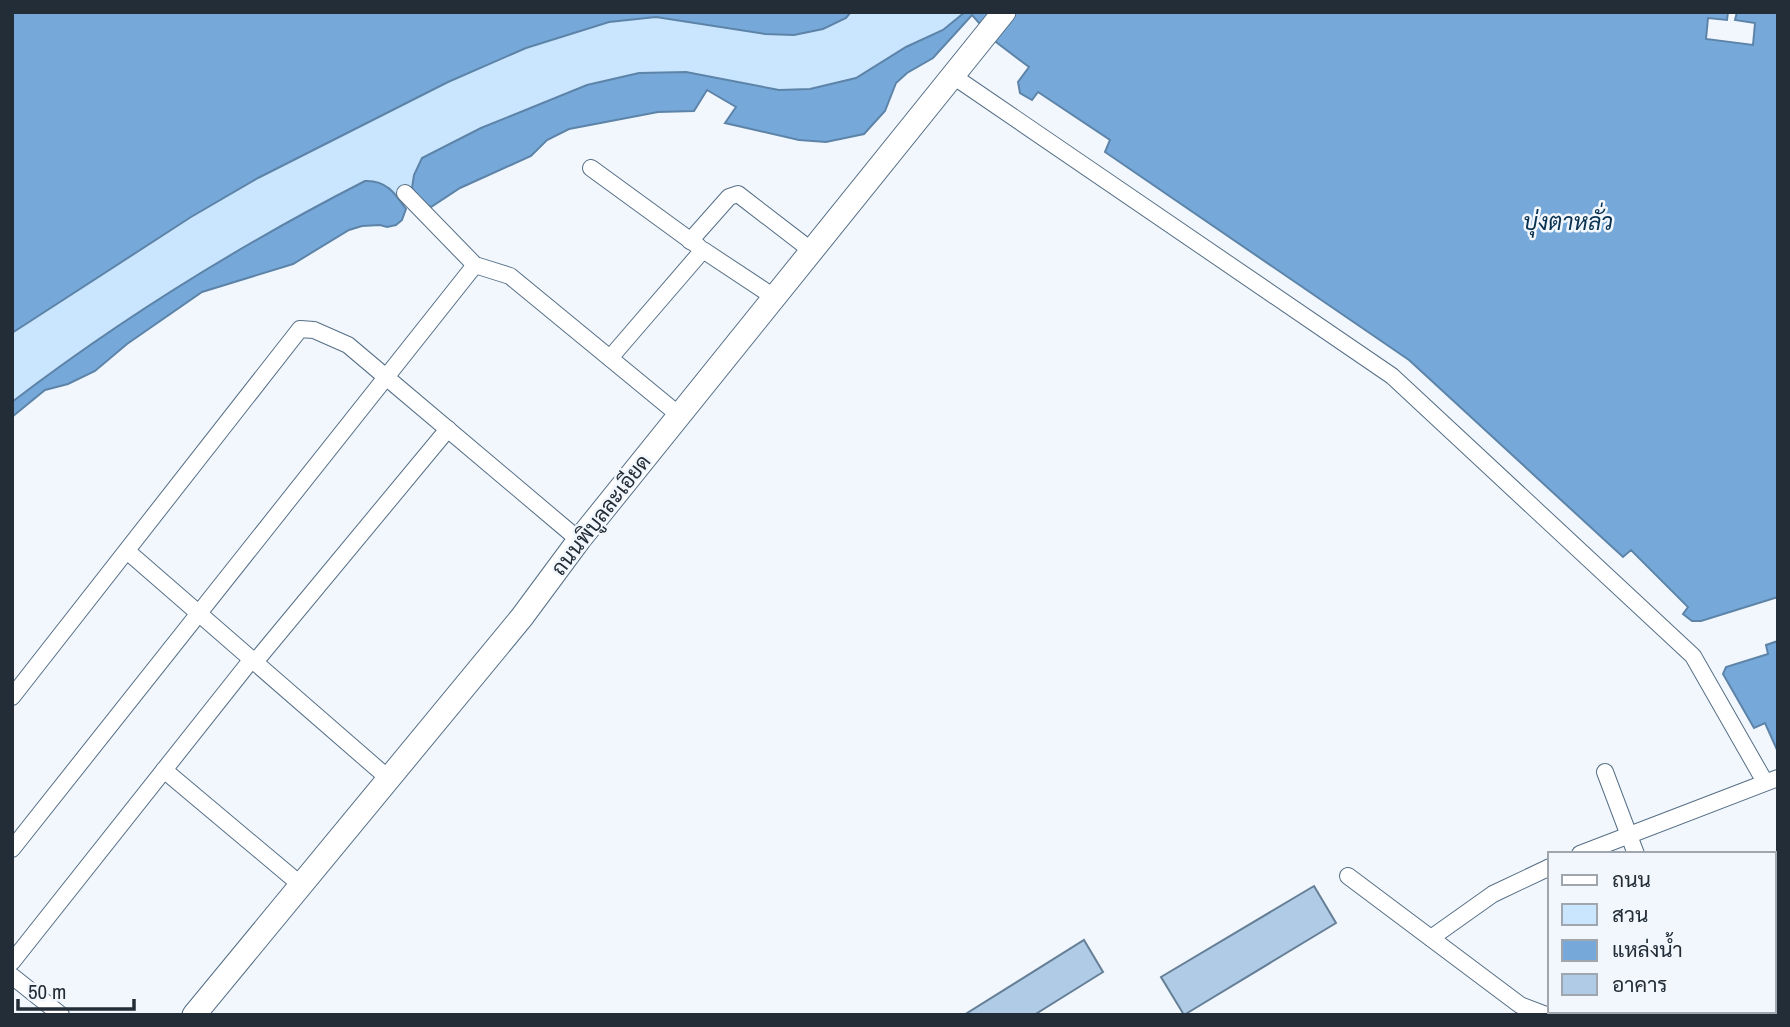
<svg xmlns="http://www.w3.org/2000/svg" width="1790" height="1027" font-family="'Archivo Narrow',Sarabun,sans-serif">
	<style>
		.green { fill: #cae5fe }
		.water { fill: #76a9d9; stroke: #5d84a8; stroke-width: 2 }
		.building { fill: #b0cbe5; stroke: #657f97; stroke-width: 2 }
		.lines { fill: none; stroke-linecap: round; stroke-linejoin: round }
		.street-casing { stroke: #566f86; stroke-width: 18 }
		.secondary-casing { stroke: #566f86; stroke-width: 25 }
		.street { stroke: #fff; stroke-width: 16 }
		.secondary { stroke: #fff; stroke-width: 23 }
		.labels { text-anchor: middle; stroke-width: 5; stroke-linejoin: round; paint-order: stroke }
		.street-label { font-size: 21px; fill: #232d37; stroke: #f2f7fd }
		.water-label { font-size: 23px; font-style: italic; fill: #093251; stroke: #f2f7fd }
	</style>
	<rect width="100%" height="100%" fill="#f2f7fd"/>
	<!-- green -->
	<path class="green" d="M12,12H968L957,23L861,81L817,93L645,80L396,204L292,229L12,410Z"/>
	<!-- water -->
	<g class="water">
		<path d="M12,12H851L846,18L823,29L794,35L765,34L656,17L609,22L526,48L448,82L258,178L191,217L12,333Z"/>
		<path d="M965,12H1728L1727,20L1708,18L1706,39L1753,45L1755,23L1735,20L1737,12H1778V597L1701,621H1692L1683,614L1688,607L1631,550L1623,557L1409,360L1105,152L1110,140L1038,92L1032,100L1020,93L1018,82L1029,67L996,42L972,15L933,58L907,73L896,83L885,111L864,134L826,142L799,140L725,123L736,107L707,90L694,111L658,112L569,129L547,140L531,156L460,188L431,207L421,201L412,188L414,175L422,158L481,128L587,85L639,73L686,72L779,90L810,89L856,78L906,47L943,30Z"/>
		<path d="M365,181C386,180 395,193 406,209L402,220L396,225L387,227L380,225L362,226L349,230L293,264L202,292L127,344L95,371L68,384L45,390L12,417V402C122,318 242,244 365,181Z"/>
		<path d="M1778,641V752L1765,723L1754,728L1723,674L1726,667L1768,654L1766,645Z"/>
	</g>
	<!-- building -->
	<g class="building">
		<path d="M1314,886L1336,923L1184,1015L1161,977Z"/>
		<path d="M1084,940L1103,972L1034,1015H964Z"/>
	</g>
	<g class="lines">
		<!-- street casing -->
		<g class="street-casing">
			<g id="street">
				<path d="M953,76L1392,376L1693,656L1765,782"/>
				<path d="M591,168L698,246"/>
				<path d="M405,193L475,265L510,276L679,415"/>
				<path d="M690,241L729,197L738,194L812,251"/>
				<path d="M610,358L703,250L774,297"/>
				<path d="M127,551L388,778"/>
				<path d="M255,662L448,429"/>
				<path d="M12,697L300,329L314,330L348,345L579,540"/>
				<path d="M164,770L301,885"/>
				<path d="M1605,772L1636,854"/>
				<path d="M12,849L475,265"/>
				<path d="M1580,854L1778,778"/>
				<path d="M1348,876L1520,1005L1546,1015"/>
				<path d="M1431,938L1493,894L1550,867"/>
				<path d="M12,962L252,659"/>
				<path d="M12,976L61,1015"/>
				<path d="M1696,1011L1698,1015"/>
			</g>
		</g>
		<!-- secondary casing -->
		<g class="secondary-casing">
			<path id="secondary" d="M194,1015L522,617L579,540L1004,12"/>
		</g>
		<!-- street -->
		<use href="#street" class="street"/>
		<!-- secondary -->
		<use href="#secondary" class="secondary"/>
	</g>
	<g class="labels">
		<!-- street labels -->
		<g class="street-label">
			<text transform="translate(601 515) rotate(-52)" y="7">ถนนพิบูลละเอียด</text>
		</g>
		<!-- water labels -->
		<g class="water-label">
			<text x="1568" y="230">บุ่งตาหลั่ว</text>
		</g>
	</g>
	<!-- border -->
	<rect width="1790" height="1027" fill="none" stroke="#232d37" stroke-width="28"/>
	<!-- legend -->
	<rect x="1548" y="852" width="228" height="161" fill="#f2f7fd" stroke="#9fa6ae" stroke-width="2"/>
	<rect x="1562" y="875" width="35" height="10" fill="#ffffff" stroke="#9fa6ae" stroke-width="2"/>
	<text x="1612" y="887" font-size="21" fill="#232d37">ถนน</text>
	<rect x="1562" y="904" width="35" height="21" fill="#cae5fe" stroke="#9fa6ae" stroke-width="2"/>
	<text x="1612" y="922" font-size="21" fill="#232d37">สวน</text>
	<rect x="1562" y="940" width="35" height="21" fill="#76a9d9" stroke="#9fa6ae" stroke-width="2"/>
	<text x="1612" y="957" font-size="21" fill="#232d37">แหล่งน้ำ</text>
	<rect x="1562" y="974" width="35" height="21" fill="#b0cbe5" stroke="#9fa6ae" stroke-width="2"/>
	<text x="1612" y="992" font-size="21" fill="#232d37">อาคาร</text>
	<!-- scale -->
	<path d="M18 999v10h116v-10" fill="none" stroke="#232d37" stroke-width="3.5"/>
	<text x="28" y="999" font-size="21" fill="#232d37" stroke="#f2f7fd" stroke-width="5" paint-order="stroke">50 m</text>
</svg>
